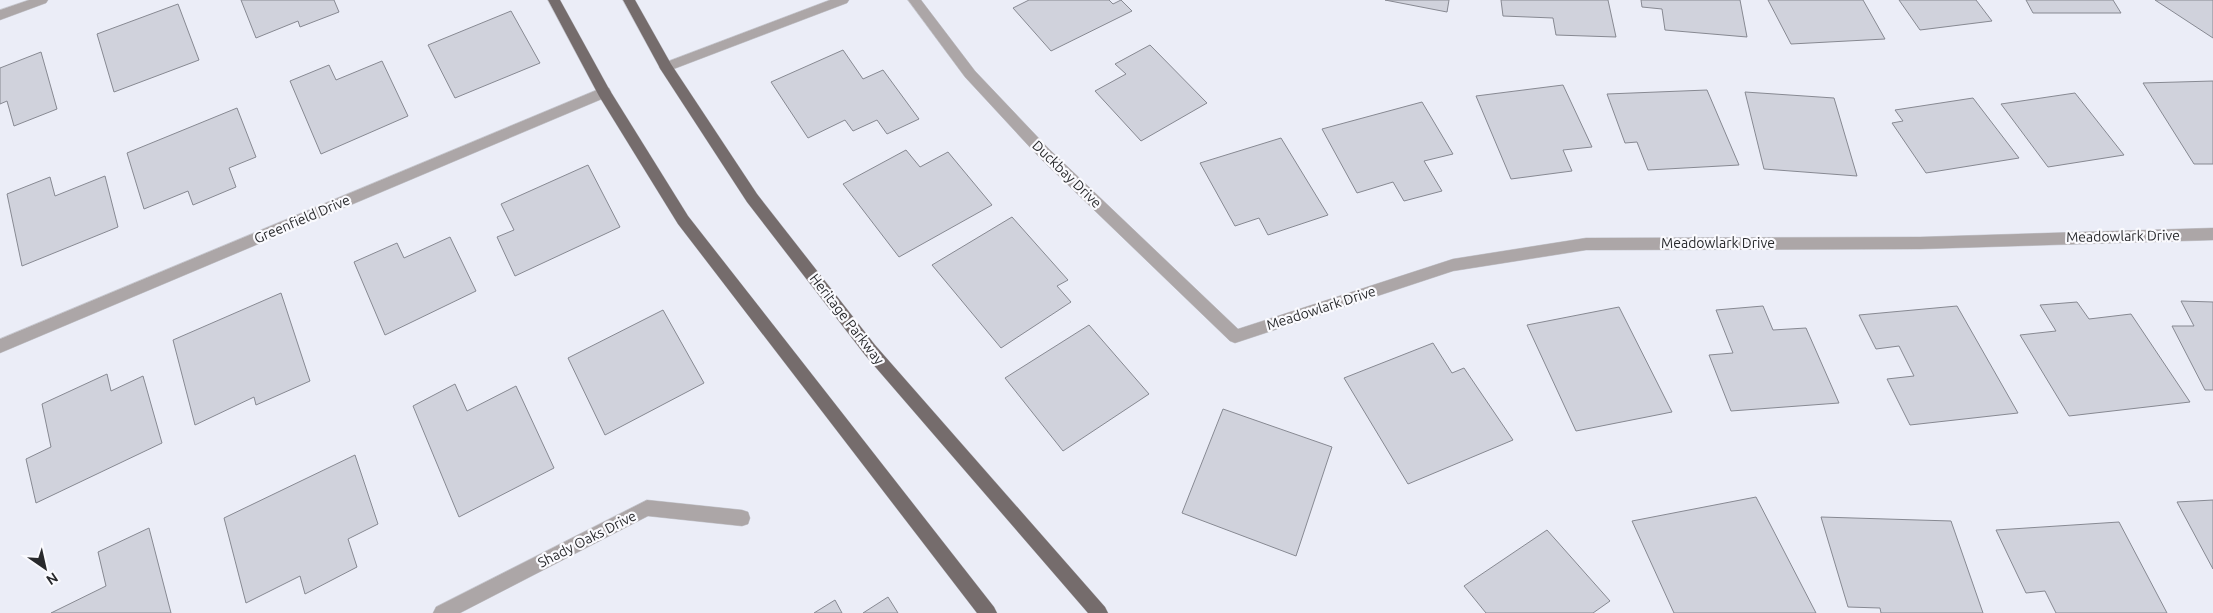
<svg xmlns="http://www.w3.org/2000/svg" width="2213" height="613" font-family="Ubuntu,sans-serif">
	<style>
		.building { fill: #d0d2dc; stroke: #878992 }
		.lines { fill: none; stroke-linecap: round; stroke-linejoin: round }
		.minor-casing { stroke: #c8cad2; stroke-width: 1 }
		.major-casing { stroke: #c8cad2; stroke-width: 1 }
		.minor { fill: #aca6a7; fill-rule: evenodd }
		.major { fill: #756c6c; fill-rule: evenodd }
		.labels { text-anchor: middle; stroke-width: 4.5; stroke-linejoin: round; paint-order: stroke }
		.street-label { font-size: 14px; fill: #28292c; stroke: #fafafe }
	</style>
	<rect width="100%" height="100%" fill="#ebedf7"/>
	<!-- building -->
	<g class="building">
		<path d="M241,0H334L339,12L300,27L298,21L256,38Z"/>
		<path d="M1029,0H1109L1113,4L1121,0L1132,11L1051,51L1013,8Z"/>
		<path d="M1385,0H1449L1447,12Z"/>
		<path d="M1501,0H1608L1616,37L1556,35L1553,18L1503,16Z"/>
		<path d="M1641,0H1740L1747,37L1665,30L1662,9L1642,7Z"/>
		<path d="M1768,0H1863L1885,39L1791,44Z"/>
		<path d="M1899,0H1976L1992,21L1920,30Z"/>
		<path d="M2026,0H2113L2121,13H2033Z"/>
		<path d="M2155,0H2213V38Z"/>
		<path d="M178,4L199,60L114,92L97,34Z"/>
		<path d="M511,11L540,63L455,98L428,45Z"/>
		<path d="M1150,45L1207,103L1141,141L1095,91L1126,74L1115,64Z"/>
		<path d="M843,50L863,79L883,70L919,119L887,134L877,120L853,131L845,120L808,138L771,82Z"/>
		<path d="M41,52L57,109L14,126L7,101L0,104V68Z"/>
		<path d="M382,61L408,116L321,154L290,81L329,65L336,80Z"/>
		<path d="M2213,81V164H2194L2143,83Z"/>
		<path d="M1563,85L1592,147L1563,150L1572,171L1511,179L1476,96Z"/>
		<path d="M1707,90L1739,165L1648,170L1637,142L1625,143L1607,94Z"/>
		<path d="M1745,92L1834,98L1857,176L1764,169Z"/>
		<path d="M2075,93L2124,155L2048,167L2001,104Z"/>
		<path d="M1973,98L2019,158L1926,173L1892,123L1903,121L1895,110Z"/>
		<path d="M1422,102L1453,154L1424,161L1442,191L1404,201L1393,182L1357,193L1322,129Z"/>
		<path d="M237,108L256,157L229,168L236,187L193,205L188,191L144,209L127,153Z"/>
		<path d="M1281,138L1328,215L1268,235L1259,218L1235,226L1200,163Z"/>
		<path d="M906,150L920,167L948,152L992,205L899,257L843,184Z"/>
		<path d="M588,165L620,227L515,276L497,237L514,230L501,204Z"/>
		<path d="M105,176L118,227L22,266L7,194L50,177L55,196Z"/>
		<path d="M1012,217L1068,280L1057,286L1071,302L1001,348L932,265Z"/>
		<path d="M450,237L476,291L385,335L354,262L397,243L404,258Z"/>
		<path d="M281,293L310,381L256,405L254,397L195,425L173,340Z"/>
		<path d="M2181,301L2213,302V390H2205L2172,326H2194Z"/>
		<path d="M2077,302L2089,319L2131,314L2190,402L2069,416L2020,335L2056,331L2040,305Z"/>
		<path d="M1763,306L1773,330L1806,328L1839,403L1731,411L1709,355L1733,353L1716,310Z"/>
		<path d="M1957,306L2018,413L1910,425L1887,379L1914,376L1899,346L1876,349L1859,315Z"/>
		<path d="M1619,307L1672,412L1576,431L1527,325Z"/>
		<path d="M663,310L704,383L605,435L568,358Z"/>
		<path d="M1089,325L1149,394L1063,451L1005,378Z"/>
		<path d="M1433,343L1452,373L1464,368L1513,440L1408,484L1344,378Z"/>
		<path d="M107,374L111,391L143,376L162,443L36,503L26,459L51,447L42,404Z"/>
		<path d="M455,384L467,411L516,386L554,468L459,517L413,406Z"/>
		<path d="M1223,409L1332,447L1296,556L1182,513Z"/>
		<path d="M355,455L378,524L348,539L357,567L305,594L300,576L246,603L224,518Z"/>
		<path d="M1756,497L1816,613H1674L1632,521Z"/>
		<path d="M2213,500V569L2177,502Z"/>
		<path d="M1821,517L1951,521L1983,613H1881L1880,608L1848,607Z"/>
		<path d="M2119,522L2167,613H2056L2045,591L2026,593L1996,530Z"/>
		<path d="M149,528L171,613H51L106,586L98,552Z"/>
		<path d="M1547,530L1610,601L1593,613H1486L1464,586Z"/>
		<path d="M888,597L898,613H863Z"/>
		<path d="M835,600L842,613H814Z"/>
	</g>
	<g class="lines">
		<!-- minor casing -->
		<g class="minor-casing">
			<g id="minor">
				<path d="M29,0H48L46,3L0,20V10Z"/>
				<path d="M830,0H849L847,3L671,70H661L659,67L661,64Z"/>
				<path d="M908,0H921L975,71L1049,149L1238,329L1453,259L1586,238L1920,237L2213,228V240L1920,249L1586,250L1453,271L1235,343L1230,341L1039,157L965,77Z"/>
				<path d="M604,87L609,88L611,92L609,96L0,353V339Z"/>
				<path d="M647,500L742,510L748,512L750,518L748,524L742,526L648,516L460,613H433L436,607Z"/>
			</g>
		</g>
		<!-- major casing -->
		<g class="major-casing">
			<g id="major">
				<path d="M548,0H560L609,89L688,216L994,607L997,613H977L678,224L599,96Z"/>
				<path d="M623,0H635L671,64L757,194L875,345L1105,607L1108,613H1088L865,355L747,202L661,70Z"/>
			</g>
		</g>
		<!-- minor -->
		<use href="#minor" class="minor"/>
		<!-- major -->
		<use href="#major" class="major"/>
	</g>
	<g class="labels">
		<!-- street labels -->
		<g class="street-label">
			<text transform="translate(1067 174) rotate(44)" y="5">Duckbay Drive</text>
			<text transform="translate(302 219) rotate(-23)" y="5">Greenfield Drive</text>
			<text transform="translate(2123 236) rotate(-1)" y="5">Meadowlark Drive</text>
			<text x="1718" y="248">Meadowlark Drive</text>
			<text transform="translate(1321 308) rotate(-18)" y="5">Meadowlark Drive</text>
			<text transform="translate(847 319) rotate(52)" y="5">Heritage Parkway</text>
			<text transform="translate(587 539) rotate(-27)" y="5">Shady Oaks Drive</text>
		</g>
	</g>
	<!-- north arrow -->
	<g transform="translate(45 568) rotate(146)" stroke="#fafafe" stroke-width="4" paint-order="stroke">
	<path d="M0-4L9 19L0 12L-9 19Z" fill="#28292c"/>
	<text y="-8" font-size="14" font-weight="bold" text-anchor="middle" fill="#28292c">N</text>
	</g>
</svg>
